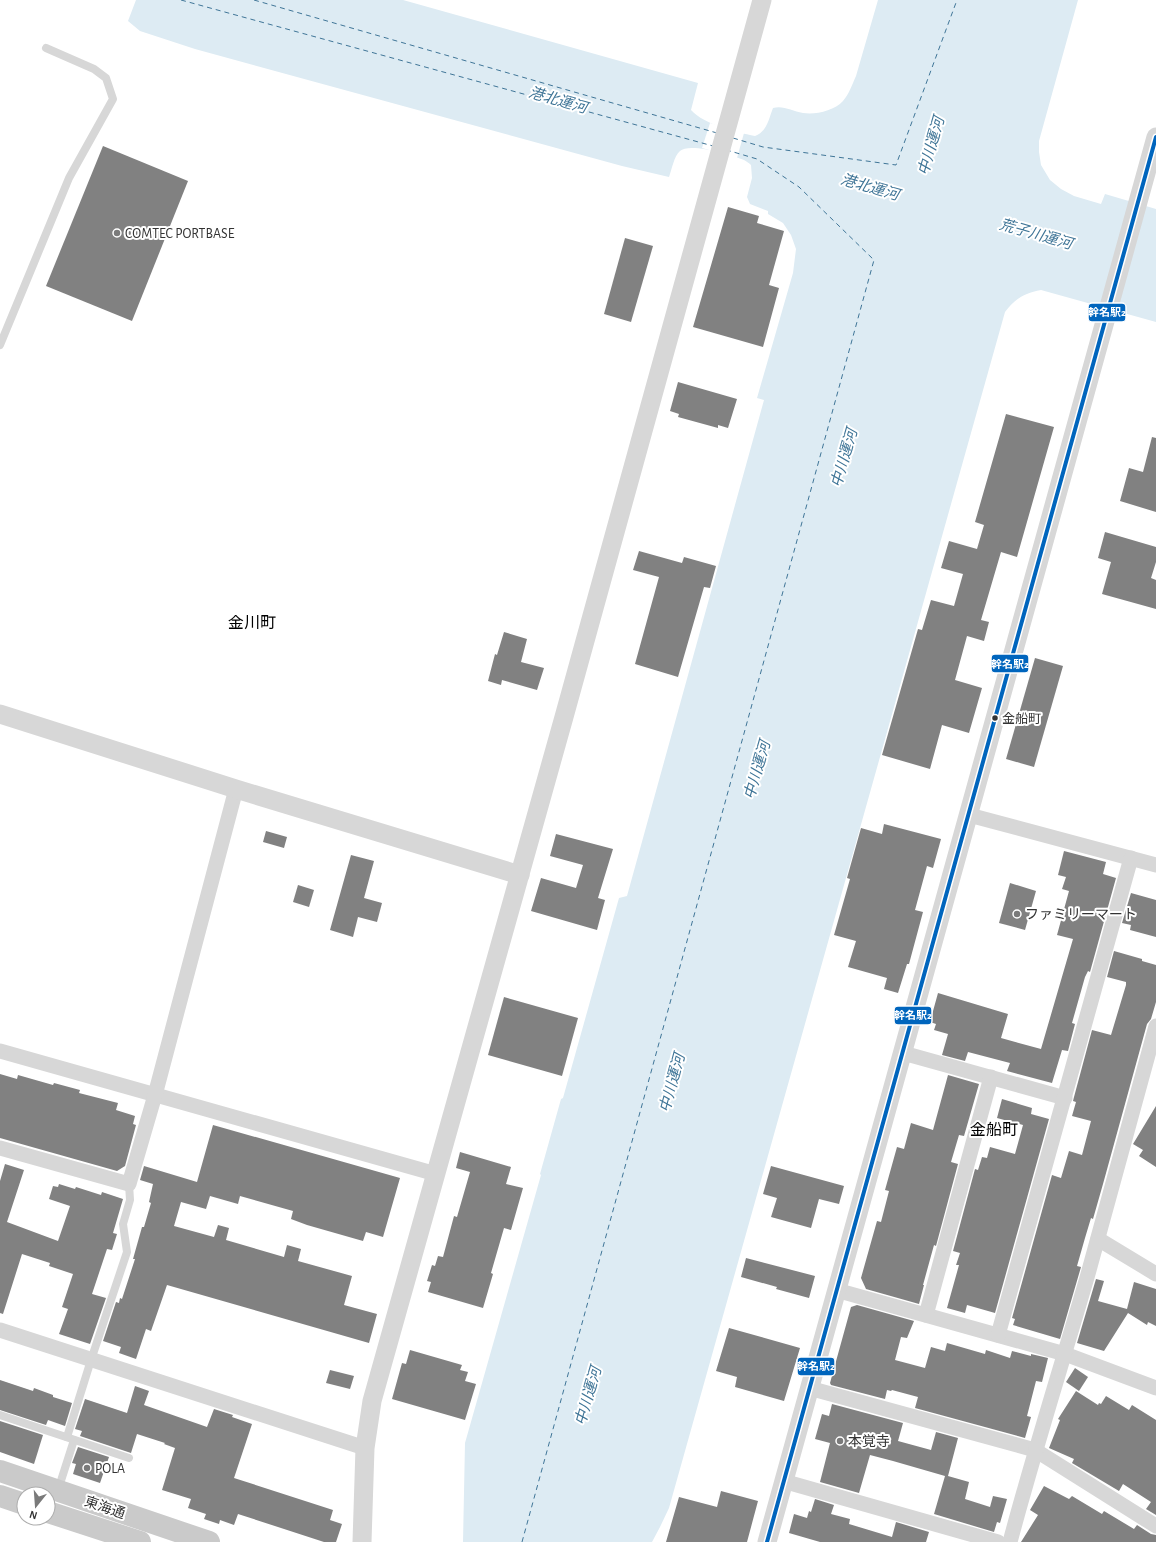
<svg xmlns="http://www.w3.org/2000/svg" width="1156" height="1542" font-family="'Alegreya Sans','Noto Sans JP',sans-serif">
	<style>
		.water { fill: #ddebf3 }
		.pier { fill: #fff }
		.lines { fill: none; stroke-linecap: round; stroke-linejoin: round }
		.ferry { stroke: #3f7597; stroke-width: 1; stroke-dasharray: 5 4; stroke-linecap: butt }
		.building { fill: #818181 }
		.service { stroke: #d7d7d7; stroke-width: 8 }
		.minor { stroke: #d7d7d7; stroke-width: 15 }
		.tertiary { stroke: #d7d7d7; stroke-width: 19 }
		.primary { stroke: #cacaca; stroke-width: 22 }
		.bus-1-casing { stroke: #fff; stroke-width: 7 }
		.bus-1 { stroke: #0065bd; stroke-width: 4 }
		.poi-dot { fill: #7a7a7a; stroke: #fff; stroke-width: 1.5 }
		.bus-dot { fill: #333; stroke: #fff; stroke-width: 1.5 }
		.labels { text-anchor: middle; stroke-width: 4; stroke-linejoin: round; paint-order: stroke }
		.bus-label { font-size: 13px; fill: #333; stroke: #fff; text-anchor: start }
		.poi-label { font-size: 14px; fill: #333; stroke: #fff; text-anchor: start }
		.street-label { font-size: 14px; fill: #333; stroke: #fff }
		.water-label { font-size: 15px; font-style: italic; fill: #3f7597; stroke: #fff }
		.quarter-label { font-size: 16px; fill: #000; stroke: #fff }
		.line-badge { stroke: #fff; stroke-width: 1.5 }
		.badge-label { font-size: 11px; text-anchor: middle; font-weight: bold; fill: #fff }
	</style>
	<rect width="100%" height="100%" fill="#fff"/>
	<!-- water -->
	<path class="water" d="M136,0H403L698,83L691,110C705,125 735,132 755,136C767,132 769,118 773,108C783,105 792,111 803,113C815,115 834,111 843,101C849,94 852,85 856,76L878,0H1078L1039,141V152L1041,165L1050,180L1061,189L1074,196L1101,204L1105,194L1156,209V322L1041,290C1024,293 1015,299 1005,312L669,1508L660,1527L652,1542H463L465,1443L541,1175L540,1174L561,1099L563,1098L619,898L627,896L764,400L757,398L793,273L796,249L791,235L783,223L768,214V211L750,204L747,197L752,178L751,165C749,163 746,161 744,160C732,155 689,142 680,151C674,156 672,169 669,177L622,166L195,49L140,31L128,21Z"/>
	<!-- pier -->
	<path class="pier" d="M710,123L744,133L737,158L702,148Z"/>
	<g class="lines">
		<!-- ferry -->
		<g class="ferry">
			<path d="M181,0L713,146"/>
			<path d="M254,0L717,133"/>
			<path d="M733,138L763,147L896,165L957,0"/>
			<path d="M522,1542L874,260L799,187L757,159L730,151"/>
		</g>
	</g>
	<!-- building -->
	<g class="building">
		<path d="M103,146L188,181L132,321L46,286Z"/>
		<path d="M728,207L759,216L757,223L784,231L769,285L779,288L763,347L693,327Z"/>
		<path d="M625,238L653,246L631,322L604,314Z"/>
		<path d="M678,382L737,399L728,428L718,425V428L678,417L679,414L670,411Z"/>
		<path d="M1006,414L1054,427L1017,557L1001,552L981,620L989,622L984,641L967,636L955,680L982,688L969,733L942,725L930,769L882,755L918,629L922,630L931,600L954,606L963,574L941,568L949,541L977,549L984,525L975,522Z"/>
		<path d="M1152,437L1156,438V512L1120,501L1129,468L1143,472Z"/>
		<path d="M1105,532L1156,547V562L1151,578L1156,580V609L1102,594L1111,562L1098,558Z"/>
		<path d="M639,551L682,563L684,557L716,566L710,588L704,587L678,677L635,664L659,577L633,570Z"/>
		<path d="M504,632L527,639L521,662L544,668L537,690L502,680L501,685L488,681L495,654L497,655Z"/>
		<path d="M1035,658L1063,666L1034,767L1006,759Z"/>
		<path d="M884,824L941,839L933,868L927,866L915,910L923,912L909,964H907L898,993L884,989L887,978L848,967L856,941L834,935L850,879L847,878L861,828L882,834Z"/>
		<path d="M266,831L287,837L284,848L263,842Z"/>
		<path d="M556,834L613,849L598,898L605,900L597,930L531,911L541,878L576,888L583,865L550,856Z"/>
		<path d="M1064,851L1106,862L1103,874L1116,878L1090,972L1088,971L1085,977L1072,1023L1075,1024L1068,1051L1062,1050L1052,1083L1007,1071L1010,1063L968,1052L965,1061L942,1055L948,1034L934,1030L936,1024L930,1022L938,993L1008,1014L1001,1038L1041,1049L1073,939L1057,935L1069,891L1062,889L1066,877L1058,875Z"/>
		<path d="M351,855L374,861L364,898L382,903L377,922L358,917L353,937L330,930Z"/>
		<path d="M1010,883L1036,891L1025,930L999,923Z"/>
		<path d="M298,885L314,890L309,907L293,902Z"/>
		<path d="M1131,893L1156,900V937L1130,930L1131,925L1122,923Z"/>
		<path d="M1114,951L1142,959V961L1156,965V1002L1151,1019L1147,1024L1103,1184L1093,1219L1091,1218L1085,1238L1077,1266L1081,1267L1060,1339L1013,1325L1015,1319L1012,1318L1052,1175L1061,1178L1069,1151L1082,1155L1091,1121L1072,1116L1076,1102L1073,1101L1074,1097L1092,1030L1111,1035L1126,985V982L1107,977Z"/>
		<path d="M504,997L578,1018L562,1076L488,1055Z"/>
		<path d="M0,1074L17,1079L18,1075L53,1085L54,1083L80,1090L79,1093L118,1103L116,1110L135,1116L133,1124L136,1125L125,1166L117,1171L0,1138Z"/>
		<path d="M948,1075L979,1084L964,1136L959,1135L951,1162L958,1164L936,1246L934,1245L923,1285H924L919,1304L866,1289L861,1278L877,1221L881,1222L889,1191L885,1190L897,1147L904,1149L911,1123L933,1130Z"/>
		<path d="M1002,1099L1032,1108L1031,1114L1049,1119L995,1313L967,1305L965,1313L947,1308L959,1265H956L960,1253L953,1251L975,1169L978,1170L982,1157L987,1158L990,1147L1015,1154L1023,1125L997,1118Z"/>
		<path d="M1156,1106V1167L1139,1156L1143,1150L1133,1144Z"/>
		<path d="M213,1125L400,1178L383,1237L366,1232L363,1241L307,1225L291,1219L293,1211L240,1196L238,1204L210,1196L206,1209L181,1202L174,1226L214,1237L218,1225L229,1228L226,1240L284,1257L287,1245L301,1249L298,1261L352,1276L344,1305L377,1314L369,1343L167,1285L151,1331L146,1329L136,1359L119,1353L121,1347L103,1341L116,1302L119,1303L120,1298L122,1299L135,1259H133L142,1227H144L151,1203L149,1202L153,1184L140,1180L144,1166L197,1182Z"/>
		<path d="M460,1152L511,1167L506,1184L523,1188L511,1230L504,1228L491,1273L493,1274L483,1308L428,1292L431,1282L427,1281L432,1265L435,1266L438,1256L443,1257L454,1216L457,1217L470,1172L456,1168Z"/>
		<path d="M5,1164L24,1170L7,1222L58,1241L70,1206L49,1199L53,1186L58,1187L59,1184L75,1189L76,1187L101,1195L102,1192L123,1199L113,1233L117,1234L112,1250L107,1249L92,1294L106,1298L90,1344L59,1334L68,1309L62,1307L73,1274L49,1266L50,1263L22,1254L3,1314L0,1313V1181Z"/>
		<path d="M771,1166L844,1186L839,1204L819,1199L811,1228L771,1217L777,1198L763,1194Z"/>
		<path d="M746,1258L815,1276L809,1298L776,1289L777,1287L741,1277Z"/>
		<path d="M1096,1279L1104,1281L1098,1301L1127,1309L1134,1282L1156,1289V1326L1148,1322L1147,1325L1128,1313L1104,1351L1077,1343Z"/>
		<path d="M857,1305L914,1321L907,1338L901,1337L895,1360L925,1368L931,1347L945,1351L947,1343L985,1354L986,1350L1010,1358L1012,1351L1031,1356V1354L1048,1358L1042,1382L1036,1381L1027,1416L1031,1417L1025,1438L915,1408L918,1397L892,1390L891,1391L887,1390L885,1399L831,1385L830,1383L851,1307Z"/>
		<path d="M729,1328L800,1348L784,1401L735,1387L737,1377L716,1371Z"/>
		<path d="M410,1350L462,1365L460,1370L468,1372L465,1381L476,1384L465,1420L392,1399L402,1363L406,1364Z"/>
		<path d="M1075,1368L1088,1377L1079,1391L1066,1382Z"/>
		<path d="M330,1370L354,1376L350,1389L326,1383Z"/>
		<path d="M0,1380L33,1391L34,1388L53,1395V1397L72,1403L65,1426L48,1420L46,1425L0,1410Z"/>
		<path d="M135,1386L149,1391L144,1405L207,1427L214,1409L233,1415L232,1417L252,1424L234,1478L333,1510L330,1520L342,1524L336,1542H324L238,1514L234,1525L220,1520L219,1524L204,1519L206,1514L188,1508L191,1499L162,1490L175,1448L164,1444L165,1443L137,1434L131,1453L80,1436L82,1431L75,1429L85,1399L127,1413Z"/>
		<path d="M1076,1391L1098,1405L1099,1403L1101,1404L1106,1396L1129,1410L1132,1405L1156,1420V1515L1146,1509L1151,1502L1123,1484L1119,1491L1072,1463L1074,1459L1049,1448L1060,1420L1058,1419Z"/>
		<path d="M832,1404L903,1423L898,1441L931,1450L936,1432L958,1438L948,1476L969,1482L965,1499L990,1507L993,1496L1007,1499L1000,1523L997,1522L994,1532L934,1514L945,1476L893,1461L870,1455L859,1493L820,1482L830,1443L815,1439L822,1414L829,1416Z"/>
		<path d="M0,1421L43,1435L34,1464L0,1452Z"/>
		<path d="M78,1447L109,1457L100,1483L73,1474L76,1464L72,1463Z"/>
		<path d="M1044,1486L1069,1499L1072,1496L1102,1514L1104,1511L1134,1529L1137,1525L1151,1534L1156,1535V1542H1021L1038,1515L1030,1510Z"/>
		<path d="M721,1491L758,1501L747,1542H666L679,1497L717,1507Z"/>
		<path d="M815,1499L834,1505L831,1514L850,1519L849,1524L892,1537L896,1522L929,1532L926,1542H820L789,1533L794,1514L807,1518L809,1511L811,1512Z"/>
	</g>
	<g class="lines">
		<!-- service -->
		<g class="service">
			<path d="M0,345L69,178L113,99L106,78L94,69L46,48"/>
			<path d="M0,1415L129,1458"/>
			<path d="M67,1437L91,1360L127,1252L123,1224L130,1200L129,1184"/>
			<path d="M58,1490L74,1440"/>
		</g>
		<!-- minor -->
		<g class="minor">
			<path d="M969,815L1156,865"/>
			<path d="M0,1051L436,1174"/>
			<path d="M903,1053L1065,1098"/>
			<path d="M0,1148L129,1184L155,1095L236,789"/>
			<path d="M1098,1239L1156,1274"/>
			<path d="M836,1290L1065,1354L1156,1388"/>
			<path d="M926,1315L991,1077"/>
			<path d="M0,1330L365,1448"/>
			<path d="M998,1335L1131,858"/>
			<path d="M809,1388L1035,1450L1156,1526"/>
			<path d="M783,1481L998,1542"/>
			<path d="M1010,1542C1034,1452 1062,1364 1088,1274C1111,1192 1133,1109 1156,1026"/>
		</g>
		<!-- tertiary -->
		<g class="tertiary">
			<path d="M0,714L236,789L520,875"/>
			<path d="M362,1542L365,1448L372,1401L564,717L762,0"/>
			<path d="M767,1542L1156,137"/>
		</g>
		<!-- primary -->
		<g class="primary">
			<path d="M0,1471L209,1542"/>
			<path d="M0,1496L24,1504"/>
			<path d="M48,1512L140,1542"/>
		</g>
		<!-- bus-1 casing -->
		<g class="bus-1-casing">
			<path id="bus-1" d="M767,1542L1156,137"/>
		</g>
		<!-- bus-1 -->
		<use href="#bus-1" class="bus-1"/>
	</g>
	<!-- markers -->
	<g class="poi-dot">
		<circle cx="117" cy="233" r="4"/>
		<circle cx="1017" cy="914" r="4"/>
		<circle cx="840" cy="1441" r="4"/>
		<circle cx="87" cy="1468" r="4"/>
	</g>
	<circle class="bus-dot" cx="995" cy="718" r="3.5"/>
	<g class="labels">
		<!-- bus labels -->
		<g class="bus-label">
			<text x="1002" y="723">金船町</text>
		</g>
		<!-- poi labels -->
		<g class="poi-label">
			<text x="125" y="238">COMTEC PORTBASE</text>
			<text x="1025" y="919">ファミリーマート</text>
			<text x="848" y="1446">本覚寺</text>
			<text x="95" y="1473">POLA</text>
		</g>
		<!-- street labels -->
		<g class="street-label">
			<text transform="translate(105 1507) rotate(19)" y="5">東海通</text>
		</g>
		<!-- water labels -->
		<g class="water-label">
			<text transform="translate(558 100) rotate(16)" y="5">港北運河</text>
			<text transform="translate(931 146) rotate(-74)" y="5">中川運河</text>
			<text transform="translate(870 187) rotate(16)" y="5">港北運河</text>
			<text transform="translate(1036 234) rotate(16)" y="5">荒子川運河</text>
			<text transform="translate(844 458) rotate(-74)" y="5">中川運河</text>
			<text transform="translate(757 770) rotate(-74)" y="5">中川運河</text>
			<text transform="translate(672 1083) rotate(-75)" y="5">中川運河</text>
			<text transform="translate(588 1396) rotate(-74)" y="5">中川運河</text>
		</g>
		<!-- quarter labels -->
		<g class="quarter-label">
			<text x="252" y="628">金川町</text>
			<text x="994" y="1135">金船町</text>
		</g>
	</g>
	<g class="line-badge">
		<rect x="1088" y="303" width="38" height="19" rx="4" fill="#0065bd"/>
		<rect x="991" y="654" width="38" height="19" rx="4" fill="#0065bd"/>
		<rect x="894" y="1006" width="38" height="19" rx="4" fill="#0065bd"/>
		<rect x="797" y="1357" width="38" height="19" rx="4" fill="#0065bd"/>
	</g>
	<g class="badge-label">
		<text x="1107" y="316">幹名駅2</text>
		<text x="1010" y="668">幹名駅2</text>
		<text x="913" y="1019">幹名駅2</text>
		<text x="816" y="1370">幹名駅2</text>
	</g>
	<!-- north arrow -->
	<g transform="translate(36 1506) rotate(197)"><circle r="19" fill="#ffffff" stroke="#adadad"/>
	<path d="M0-3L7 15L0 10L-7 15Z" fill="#7a7a7a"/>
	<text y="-6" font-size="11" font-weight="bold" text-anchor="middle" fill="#333333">N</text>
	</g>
</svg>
